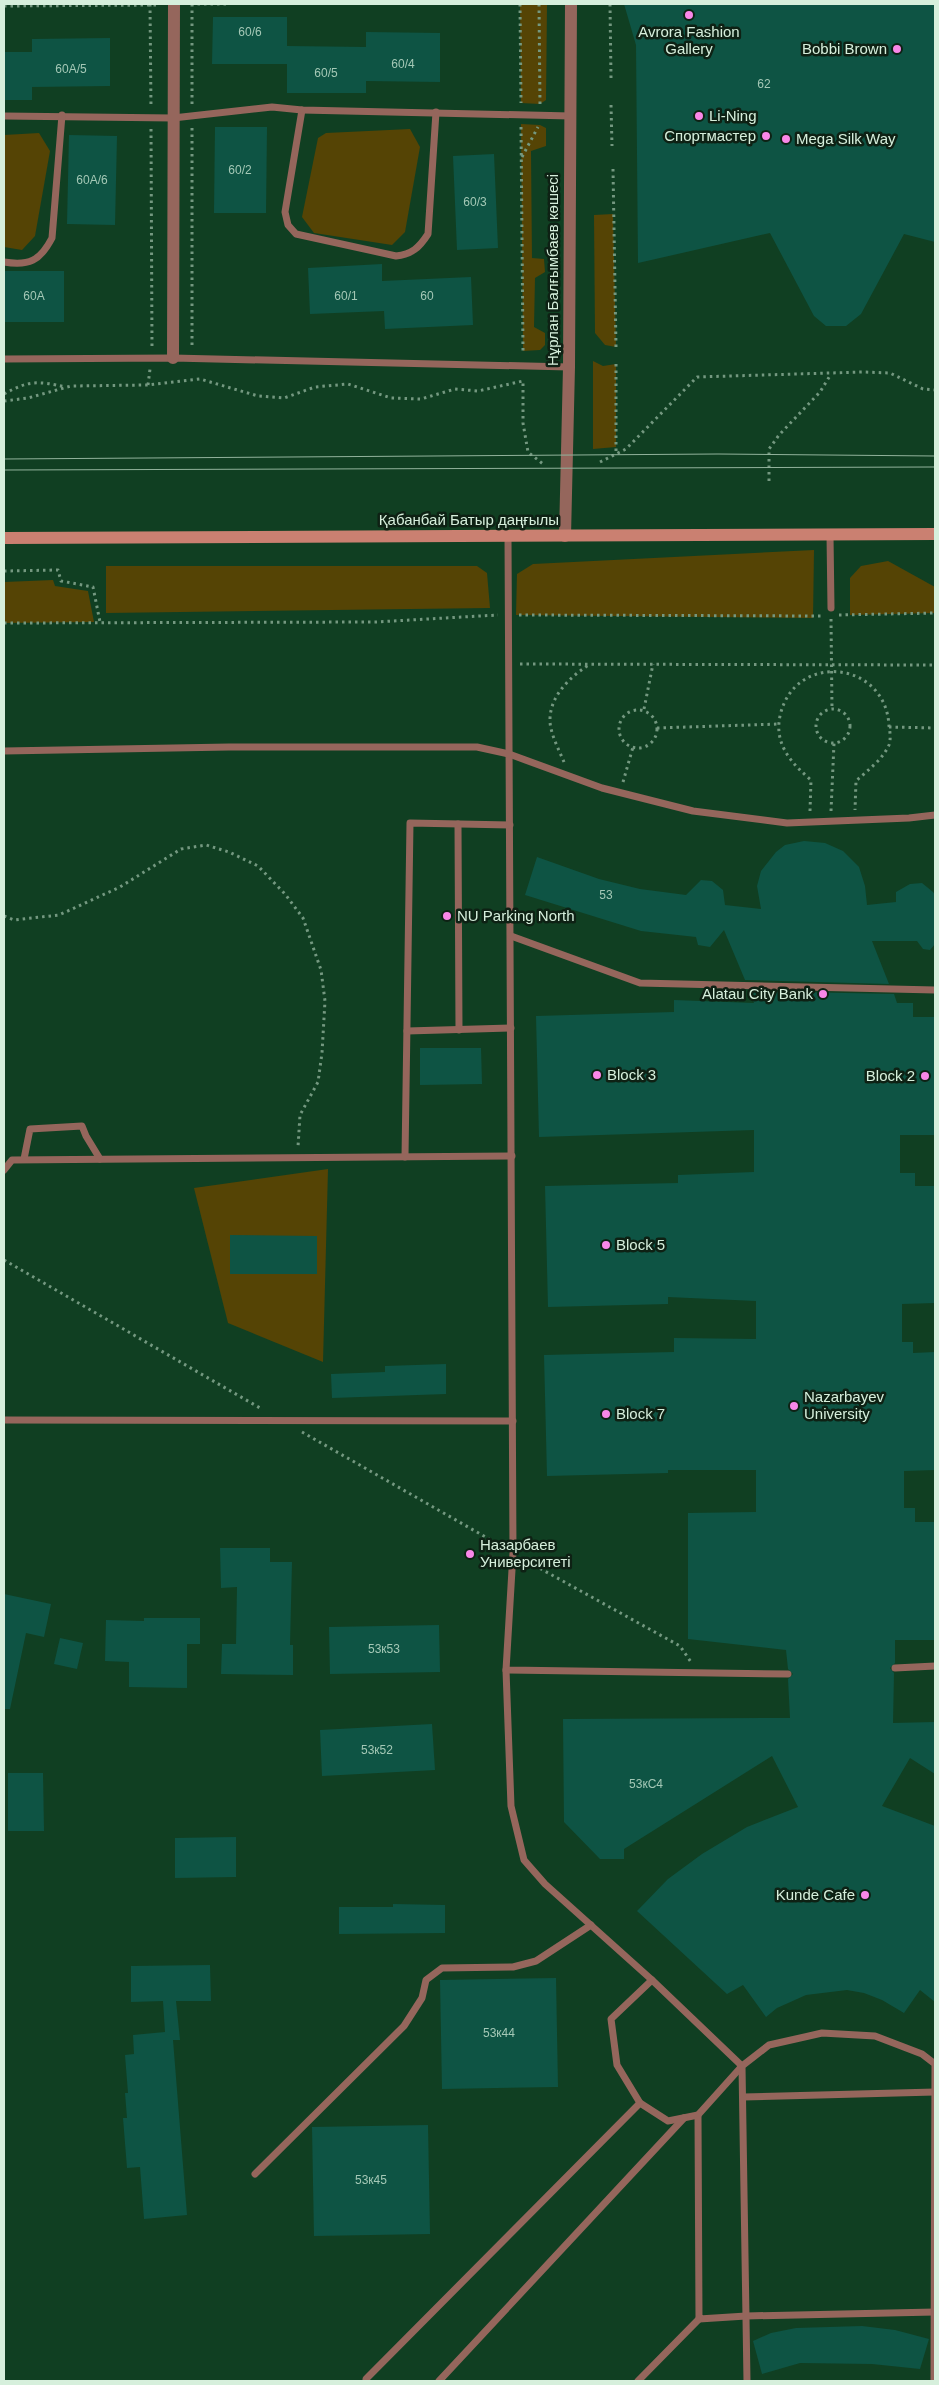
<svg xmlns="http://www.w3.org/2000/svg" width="939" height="2385" font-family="Helvetica,sans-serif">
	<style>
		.green { fill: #554405 }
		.building { fill: #0e5444 }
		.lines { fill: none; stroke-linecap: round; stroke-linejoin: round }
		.path { stroke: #749880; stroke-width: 3; stroke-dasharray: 2.5 4; stroke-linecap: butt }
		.service { stroke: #95665c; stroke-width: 7 }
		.minor { stroke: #95665c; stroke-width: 12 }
		.tertiary { stroke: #95665c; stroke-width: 12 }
		.secondary { stroke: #ca8071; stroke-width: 12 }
		.tram { stroke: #92b39c; stroke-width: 1 }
		.poi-dot { fill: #f987e8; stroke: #0e2114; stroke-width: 2 }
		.labels { text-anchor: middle; stroke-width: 5; stroke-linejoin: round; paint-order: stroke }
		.number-label { font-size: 12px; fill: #a4c8b6 }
		.poi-label { font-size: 15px; fill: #d6efdc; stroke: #0e2114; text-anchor: start }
		.street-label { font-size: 15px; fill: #d6efdc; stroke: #0e2114 }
	</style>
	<rect width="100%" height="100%" fill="#103f22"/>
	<!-- green -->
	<g class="green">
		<path d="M520,4H547L546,100L540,104L521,103Z"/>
		<path d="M521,124L540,125L546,128V146L531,151L532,258L544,259L545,272L535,278L534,327L545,333V345L540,350L523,351Z"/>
		<path d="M410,129L420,147L405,232L392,245L314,233L302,217L318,138L326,133Z"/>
		<path d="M39,133L50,151L35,236L22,250L4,247V135Z"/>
		<path d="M613,214L616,347L605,345L595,333L594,215Z"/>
		<path d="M593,361L603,366L616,364V447L593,449Z"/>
		<path d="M814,550L813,618L516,615L517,574L533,564Z"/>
		<path d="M888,561L935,587V613L850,615V578L861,566Z"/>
		<path d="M106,566H477L487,573L490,608L106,613Z"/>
		<path d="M53,580L55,586L88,591L94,622L4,623V582Z"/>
		<path d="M328,1169L323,1362L228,1323L194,1188Z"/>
	</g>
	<!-- building -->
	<g class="building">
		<path d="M624,4H935V242L904,234L861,314L846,326H826L814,316L770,233L638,263L636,45Z"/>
		<path d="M213,17H287V46L366,47V32L440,33V82L366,81V93H287V64H212Z"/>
		<path d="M110,38V86L32,87V100H4V52H32V39Z"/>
		<path d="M215,127H267L266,213H214Z"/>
		<path d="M69,135L117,136L115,225L67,224Z"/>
		<path d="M494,154L498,248L457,250L453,156Z"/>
		<path d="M382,264V281L471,277L473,325L385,329L384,311L310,314L308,268Z"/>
		<rect x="4" y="271" width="60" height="51"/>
		<path d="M804,841L825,843L843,851L859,867L865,886L867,905L896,902V892L910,884L922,883L933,892L935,895V944L930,950L923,949L917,941H872L889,984L745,980L724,930L710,947L698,945L696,937L641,931L525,895L537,857L599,879L640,889L686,895L701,880L712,881L723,890L725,905L761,909L757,886L761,871L776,852L785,845Z"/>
		<path d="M749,991L894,994L897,1003H913V1017H935V1135H900V1173H915V1186H935V1303L902,1304V1342H913V1353L935,1352V1470L904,1471V1508H915V1522H935V1640H895V1663L890,1668L894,1673L893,1723L935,1722V1774L910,1758L882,1806L935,1826V2002L920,1990L904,2013L882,2000L864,1993L847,1990L806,1995L777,2008L766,2017L743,1985L727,1994L637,1911L668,1879L702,1854L747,1827L798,1807L772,1756L624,1849V1859H600L564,1822L563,1719L790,1718L788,1679L793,1674L788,1669L786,1650L688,1639V1513L756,1512V1470H668V1473L547,1476L544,1355L674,1352V1338L756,1339V1301L668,1297V1304L548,1307L545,1186L678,1183V1175L754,1172V1130L539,1137L536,1016L674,1012V1000L754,1003Z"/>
		<path d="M420,1048H481L482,1084L420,1085Z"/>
		<path d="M230,1235L317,1236V1274H230Z"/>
		<path d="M446,1364V1394L332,1398L331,1374L385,1372V1366Z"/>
		<path d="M220,1548H270V1562H292L290,1645H293V1675L221,1674L222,1644H236L237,1587L221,1588Z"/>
		<path d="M4,1594L51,1604L44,1637L26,1633L10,1709H4Z"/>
		<path d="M144,1618H200V1644H187V1688L129,1687V1662L105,1661L106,1620L144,1621Z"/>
		<path d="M439,1625L440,1672L330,1674L329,1627Z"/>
		<path d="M60,1638L83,1643L77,1669L54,1664Z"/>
		<path d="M432,1724L435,1770L322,1776L320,1730Z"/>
		<path d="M8,1773H43L44,1831H8Z"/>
		<path d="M236,1837V1877L175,1878V1838Z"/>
		<path d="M393,1904L445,1905V1933L339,1934V1907H393Z"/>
		<path d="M210,1965L211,2001H176L180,2040H173L187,2215L144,2219L140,2167L127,2168L123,2118H127L125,2093H128L125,2055L134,2054L133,2035L165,2032L163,2001L131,2002V1966Z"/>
		<path d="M556,1978L558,2087L442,2089L440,1980Z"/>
		<path d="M428,2125L430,2234L314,2236L312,2127Z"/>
		<path d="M862,2326L895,2330L929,2339L920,2369L872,2364L800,2363L762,2374L753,2341L771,2333L796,2328Z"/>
	</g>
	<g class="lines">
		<!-- path -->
		<g class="path">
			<path d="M150,4L151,108"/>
			<path d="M191,4H226"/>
			<path d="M192,4V104"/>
			<path d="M520,4L521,103"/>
			<path d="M539,4L540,104"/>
			<path d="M610,4L611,78"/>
			<path d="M4,6L160,5"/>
			<path d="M611,105L612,146"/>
			<path d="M521,127L523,351"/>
			<path d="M192,128V347"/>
			<path d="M151,129L152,348"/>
			<path d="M522,157L538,127"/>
			<path d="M613,169L616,347"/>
			<path d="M616,364V454"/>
			<path d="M148,385L150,369"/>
			<path d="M4,394C29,380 38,381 66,387"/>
			<path d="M4,401L28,398L71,386L148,385L200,379L258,396L284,398L315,387L348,384L391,398L421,399L455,389L478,391L523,381V423L528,452L543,464"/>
			<path d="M600,462L626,449L697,377L863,372L890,373L923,389L935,390"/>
			<path d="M769,481V449L779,435L820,392L831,374"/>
			<path d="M4,571L58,570L61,581L93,587L100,622"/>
			<path d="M519,615L823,616"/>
			<path d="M839,615L935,613"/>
			<path d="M831,619L832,709"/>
			<path d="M4,623L375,622L498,615"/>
			<path d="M520,664L935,665"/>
			<path d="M644,709L653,664"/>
			<circle cx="833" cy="726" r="17"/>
			<circle cx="638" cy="729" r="19"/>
			<path d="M889,727L935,728"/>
			<path d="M657,728L779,724"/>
			<path d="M564,762C559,750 551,735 550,722C549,696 570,677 590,664"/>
			<path d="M623,782L633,747"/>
			<path d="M810,811L811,780C791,763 774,744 780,716C794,651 886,660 889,726C890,731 891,740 889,745C883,759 867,771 856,781L855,810"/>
			<path d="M831,811L834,743"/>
			<path d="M4,916L14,920L59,915L120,887L181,849L206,845L229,852L258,866L285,894L303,918L321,970L325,1001L322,1053L318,1082L300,1115L298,1147"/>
			<path d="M4,1260L260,1408"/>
			<path d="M302,1432L503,1547"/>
			<path d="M523,1559L680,1646L691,1662"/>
		</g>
		<!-- service -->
		<g class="service">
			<path d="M302,110L285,212L288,225L296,234L396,256C412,254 419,248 428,234L436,112"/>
			<path d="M4,116L173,118L272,107L302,110L571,116"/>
			<path d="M4,262C29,266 40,261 52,238L62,115"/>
			<path d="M4,359L173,358L569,367"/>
			<path d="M830,535L831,608"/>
			<path d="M508,536L513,1553L506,1670L788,1674"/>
			<path d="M4,751L229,747H477L509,754L602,788L693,811L787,823L909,818L935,815"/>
			<path d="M458,824L459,1030"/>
			<path d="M511,936L640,983L935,990"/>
			<path d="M407,1031L511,1028"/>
			<path d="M405,1157L410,823L510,825"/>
			<path d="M24,1159L30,1129L82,1126L86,1136L100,1159"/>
			<path d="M4,1170L12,1160L512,1156"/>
			<path d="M4,1420L513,1421"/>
			<path d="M895,1668L935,1666"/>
			<path d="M506,1670L511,1806L524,1860L545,1884L652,1980"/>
			<path d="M652,1980L742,2066L698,2115L668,2121L640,2103L617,2065L611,2019Z"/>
			<path d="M743,2097L935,2092"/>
			<path d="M698,2115L699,2319L746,2316L935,2312"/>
			<path d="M255,2174L404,2026L422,1998L426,1980L442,1968L513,1967L536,1961L591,1925"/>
			<path d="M366,2381V2379L640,2103"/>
			<path d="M439,2381L684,2118"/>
			<path d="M638,2381L699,2319"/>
			<path d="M747,2381L742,2066L769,2045L822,2033L875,2036L922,2054L935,2064L934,2381"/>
		</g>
		<!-- minor -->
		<path class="minor" d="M173,358L174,4"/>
		<!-- tertiary -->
		<path class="tertiary" d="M565,536L569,367L571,4"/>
		<!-- secondary -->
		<path class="secondary" d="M4,538L935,534"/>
		<!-- tram -->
		<g class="tram">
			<path d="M4,459L718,454L935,456"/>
			<path d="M4,470L935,467"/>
		</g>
	</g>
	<!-- markers -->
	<g class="poi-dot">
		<circle cx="689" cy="15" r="5"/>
		<circle cx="897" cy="49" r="5"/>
		<circle cx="699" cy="116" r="5"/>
		<circle cx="766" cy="136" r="5"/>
		<circle cx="786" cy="139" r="5"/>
		<circle cx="447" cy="916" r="5"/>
		<circle cx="823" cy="994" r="5"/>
		<circle cx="597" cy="1075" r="5"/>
		<circle cx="925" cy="1076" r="5"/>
		<circle cx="606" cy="1245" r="5"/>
		<circle cx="794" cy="1406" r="5"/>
		<circle cx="606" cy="1414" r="5"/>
		<circle cx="470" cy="1554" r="5"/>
		<circle cx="865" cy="1895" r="5"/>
	</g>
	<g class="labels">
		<!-- number labels -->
		<g class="number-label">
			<text x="250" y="36">60/6</text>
			<text x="403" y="68">60/4</text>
			<text x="71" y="73">60А/5</text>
			<text x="326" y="77">60/5</text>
			<text x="764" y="88">62</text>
			<text x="240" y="174">60/2</text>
			<text x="92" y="184">60А/6</text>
			<text x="475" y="206">60/3</text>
			<text x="34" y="300">60А</text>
			<text x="346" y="300">60/1</text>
			<text x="427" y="300">60</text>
			<text x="606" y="899">53</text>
			<text x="384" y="1653">53к53</text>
			<text x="377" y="1754">53к52</text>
			<text x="646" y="1788">53кС4</text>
			<text x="499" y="2037">53к44</text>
			<text x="371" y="2184">53к45</text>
		</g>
		<!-- poi labels -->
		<g class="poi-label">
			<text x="689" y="37" text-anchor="middle">Avrora Fashion<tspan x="689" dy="17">Gallery</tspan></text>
			<text x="887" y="54" text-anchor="end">Bobbi Brown</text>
			<text x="709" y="121">Li-Ning</text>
			<text x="756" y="141" text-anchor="end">Спортмастер</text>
			<text x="796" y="144">Mega Silk Way</text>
			<text x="457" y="921">NU Parking North</text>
			<text x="813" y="999" text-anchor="end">Alatau City Bank</text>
			<text x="607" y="1080">Block 3</text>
			<text x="915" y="1081" text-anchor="end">Block 2</text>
			<text x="616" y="1250">Block 5</text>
			<text x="804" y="1402">Nazarbayev<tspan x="804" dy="17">University</tspan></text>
			<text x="616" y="1419">Block 7</text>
			<text x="480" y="1550">Назарбаев<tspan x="480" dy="17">Университеті</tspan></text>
			<text x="855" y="1900" text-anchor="end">Kunde Cafe</text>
		</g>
		<!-- street labels -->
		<g class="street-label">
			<text transform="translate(553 270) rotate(-90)" y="5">Нұрлан Балғымбаев көшесі</text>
			<text x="469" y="525">Қабанбай Батыр даңғылы</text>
		</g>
	</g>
	<!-- border -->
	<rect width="939" height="2385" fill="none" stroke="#d6efdc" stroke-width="10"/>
</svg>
